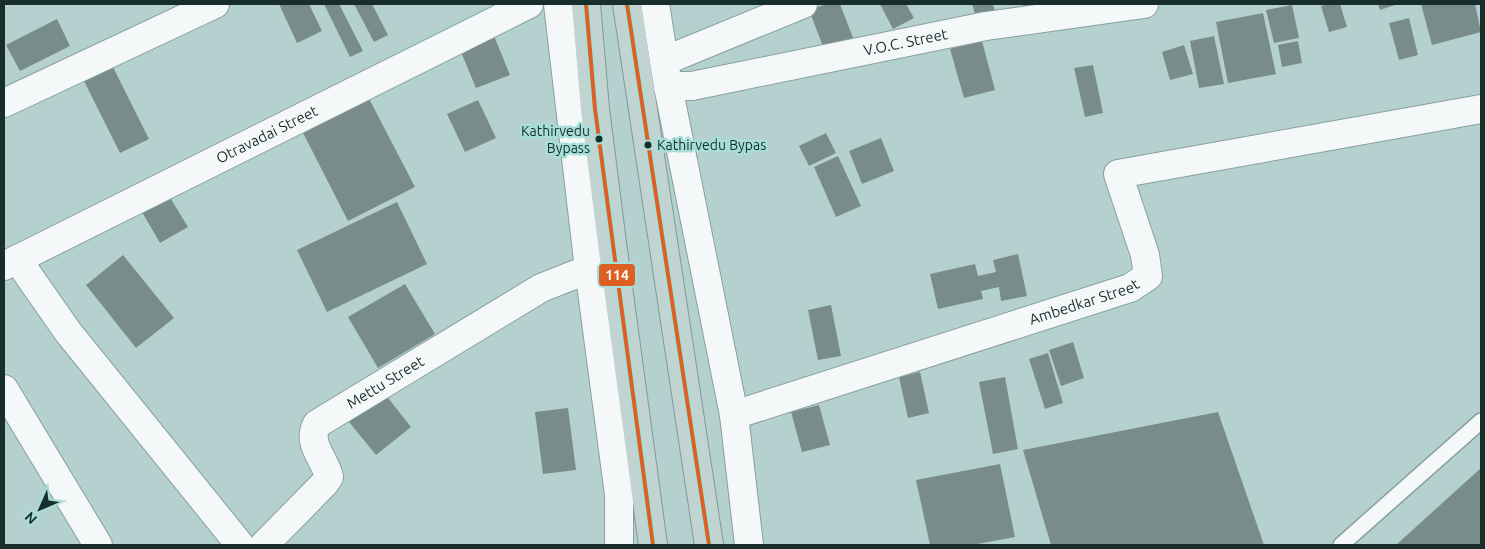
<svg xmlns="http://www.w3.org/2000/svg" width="1485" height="549" font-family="Ubuntu,sans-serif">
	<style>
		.building { fill: #788d89 }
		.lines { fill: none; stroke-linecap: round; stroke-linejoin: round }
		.lane-casing { stroke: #88a09e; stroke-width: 18 }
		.street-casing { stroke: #88a09e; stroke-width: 30 }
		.secondary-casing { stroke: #88a09e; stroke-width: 30 }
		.highway-casing { stroke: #7d9a98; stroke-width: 30 }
		.lane { stroke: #f4f8f8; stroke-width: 15 }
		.street { stroke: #f4f8f8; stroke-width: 28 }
		.secondary { stroke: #f4f8f8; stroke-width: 28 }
		.highway { stroke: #c1d4d2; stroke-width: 28 }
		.bus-1-casing { stroke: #a8ded9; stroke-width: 8 }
		.bus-1 { stroke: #dc6023; stroke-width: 4 }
		.bus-dot { fill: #182e2c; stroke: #a8ded9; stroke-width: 2 }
		.labels { text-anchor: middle; stroke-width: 5; stroke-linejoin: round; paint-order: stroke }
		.bus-label { font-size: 14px; fill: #182e2c; stroke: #a8ded9; text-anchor: end }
		.street-label { font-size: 15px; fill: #182e2c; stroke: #a8ded9 }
		.line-badge { stroke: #a8ded9; stroke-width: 2 }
		.badge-label { font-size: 14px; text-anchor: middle; font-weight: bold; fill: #fff }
	</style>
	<rect width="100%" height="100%" fill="#b5d1cf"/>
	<!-- building -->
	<g class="building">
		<path d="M279,4H309L322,31L297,43Z"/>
		<path d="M324,4H339L363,51L350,57Z"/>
		<path d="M354,4H372L388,35L374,42Z"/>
		<path d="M827,4H840L853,38L824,49L809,10Z"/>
		<path d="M880,4H906L914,18L893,29Z"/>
		<path d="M972,4H993L995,12L976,17Z"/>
		<path d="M1023,4H1042V5L1023,8Z"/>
		<path d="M1330,4H1340L1347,27L1329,32L1321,6Z"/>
		<path d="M1378,4H1398L1380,10Z"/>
		<path d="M1421,4H1475L1481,32L1432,45Z"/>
		<path d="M1292,5L1299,38L1274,43L1266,10Z"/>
		<path d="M1263,13L1276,74L1228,83L1216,22Z"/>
		<path d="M1409,18L1418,55L1399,60L1389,23Z"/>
		<path d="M57,19L70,46L20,71L6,45Z"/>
		<path d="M492,31L510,75L476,88L458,45Z"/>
		<path d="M1214,36L1224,84L1199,88L1190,41Z"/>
		<path d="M982,41L995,90L964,98L950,49Z"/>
		<path d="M1298,41L1302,63L1282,67L1278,45Z"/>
		<path d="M1184,45L1193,74L1170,80L1162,52Z"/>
		<path d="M109,59L149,139L120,153L80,73Z"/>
		<path d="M1093,65L1103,113L1085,117L1074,68Z"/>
		<path d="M364,89L415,187L348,221L298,123Z"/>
		<path d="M478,100L496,138L465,152L447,114Z"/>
		<path d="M826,133L836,153L809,166L799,146Z"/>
		<path d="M881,138L894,171L862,184L849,151Z"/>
		<path d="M838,156L861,206L836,217L814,167Z"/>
		<path d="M166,191L188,227L160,243L139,207Z"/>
		<path d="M397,202L427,264L327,312L297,250Z"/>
		<path d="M1018,254L1027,296L1001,301L999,287L981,291L983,299L938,309L930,274L975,264L978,276L996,272L993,260Z"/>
		<path d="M123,255L174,318L136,348L86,285Z"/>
		<path d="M405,284L435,334L378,368L348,317Z"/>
		<path d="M831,305L841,356L818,360L808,310Z"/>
		<path d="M1073,342L1084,378L1061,386L1049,350Z"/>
		<path d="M1048,353L1063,403L1045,409L1029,359Z"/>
		<path d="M920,372L929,413L908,418L899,377Z"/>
		<path d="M1005,377L1018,449L993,454L979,382Z"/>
		<path d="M385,394L411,427L376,455L349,422Z"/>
		<path d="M819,405L830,445L802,452L791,412Z"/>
		<path d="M568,408L576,470L543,474L535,412Z"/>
		<path d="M1218,412L1264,545H1051L1023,450Z"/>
		<path d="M1000,464L1015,537L972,545H930L916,480Z"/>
		<path d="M1481,468V545H1396Z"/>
	</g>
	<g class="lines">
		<!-- lane casing -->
		<g class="lane-casing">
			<path id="lane" d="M1341,545L1481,421"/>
		</g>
		<!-- street casing -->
		<g class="street-casing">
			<g id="street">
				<path d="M664,61L803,4"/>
				<path id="s1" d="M668,86H692L986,26L1144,4"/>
				<path d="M4,103L215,4"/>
				<path d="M17,259L68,332L240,545"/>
				<path d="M4,389L98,545"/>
				<path id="s2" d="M734,415L1130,288L1148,276L1145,255L1118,174L1481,109"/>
				<path id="s3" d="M264,545L325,483L329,477C325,458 306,444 317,424L541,288L589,269"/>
			</g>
		</g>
		<!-- secondary casing -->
		<g class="secondary-casing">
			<g id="secondary">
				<path d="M558,4L589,269L619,495V545"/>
				<path d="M655,4L668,86L734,415L749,545"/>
				<path id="s4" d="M4,266L529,4"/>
			</g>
		</g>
		<!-- highway casing -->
		<g class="highway-casing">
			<g id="highway">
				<path d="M586,4L595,109L612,243L653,545"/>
				<path d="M627,4L709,545"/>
			</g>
		</g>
		<!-- lane -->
		<use href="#lane" class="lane"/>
		<!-- street -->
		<use href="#street" class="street"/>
		<!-- secondary -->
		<use href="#secondary" class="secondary"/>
		<!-- highway -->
		<use href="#highway" class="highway"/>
		<!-- bus-1 casing -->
		<g class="bus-1-casing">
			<g id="bus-1">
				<path d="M586,4L595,109L653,545"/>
				<path d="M627,4L709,545"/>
			</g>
		</g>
		<!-- bus-1 -->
		<use href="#bus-1" class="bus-1"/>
	</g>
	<!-- markers -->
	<g class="bus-dot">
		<circle cx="599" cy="139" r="4.5"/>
		<circle cx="648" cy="145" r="4.5"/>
	</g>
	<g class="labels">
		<!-- bus labels -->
		<g class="bus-label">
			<text x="590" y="136">Kathirvedu<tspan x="590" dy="17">Bypass</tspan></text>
			<text x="657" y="150" text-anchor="start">Kathirvedu Bypas</text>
		</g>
		<!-- street labels -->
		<g class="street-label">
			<text dy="5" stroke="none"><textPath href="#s1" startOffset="242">V.O.C. Street</textPath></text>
			<text dy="5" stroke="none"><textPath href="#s4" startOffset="294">Otravadai Street</textPath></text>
			<text dy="5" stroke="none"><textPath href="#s2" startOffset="368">Ambedkar Street</textPath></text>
			<text dy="5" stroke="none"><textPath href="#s3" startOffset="231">Mettu Street</textPath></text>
		</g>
	</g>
	<rect class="line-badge" x="598" y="263" width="38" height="24" rx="5" fill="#dc6023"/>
	<g class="badge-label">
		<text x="617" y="280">114</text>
	</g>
	<!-- border -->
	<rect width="1485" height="549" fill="none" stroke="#182e2c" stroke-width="10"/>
	<!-- north arrow -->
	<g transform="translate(40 509) rotate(225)" stroke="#a8ded9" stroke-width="4" paint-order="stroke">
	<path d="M0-4L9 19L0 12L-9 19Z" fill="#182e2c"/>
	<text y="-8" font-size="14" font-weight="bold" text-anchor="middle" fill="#182e2c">N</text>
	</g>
</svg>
